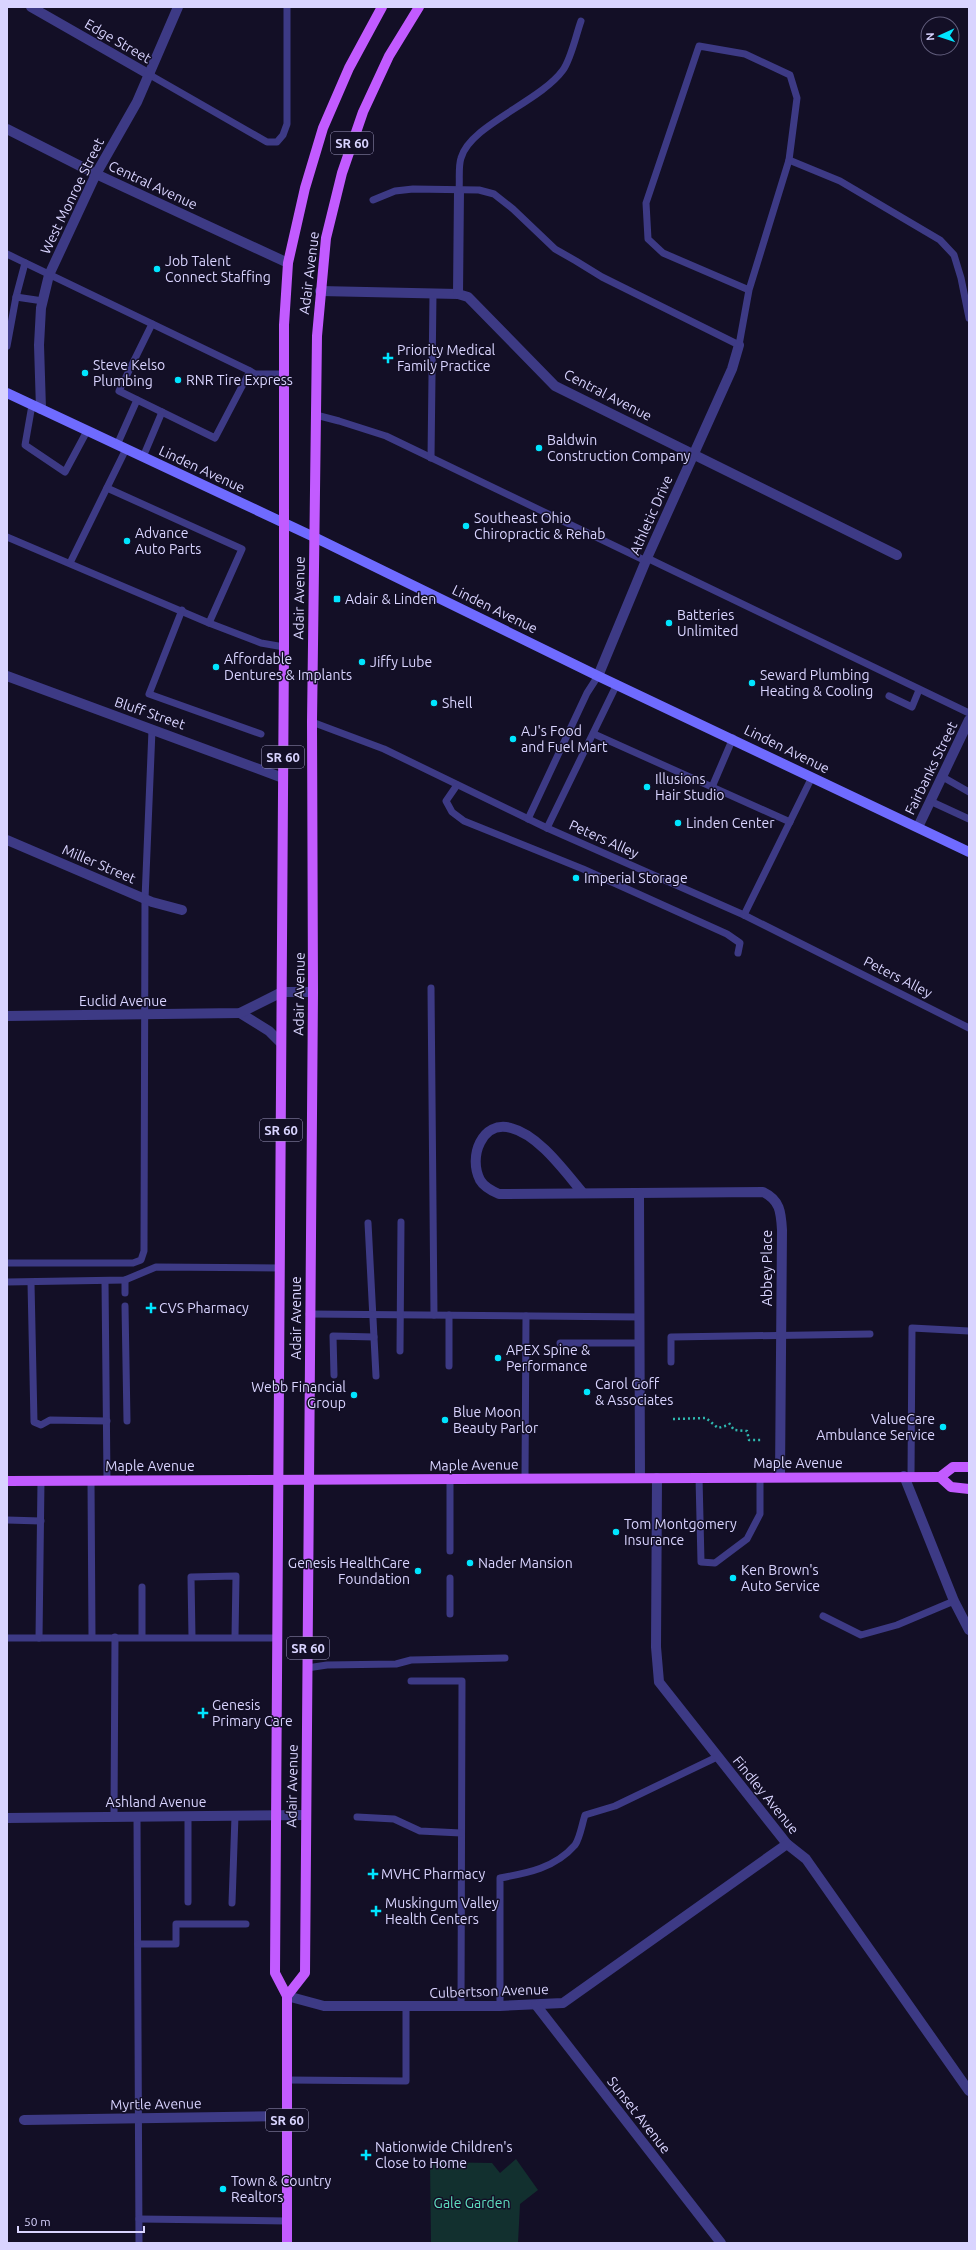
<svg xmlns="http://www.w3.org/2000/svg" width="976" height="2250" font-family="Ubuntu,sans-serif">
	<style>
		.green { fill: #12302f }
		.lines { fill: none; stroke-linecap: round; stroke-linejoin: round }
		.path { stroke: #2fb8b0; stroke-width: 2.5; stroke-dasharray: 2 3; stroke-linecap: butt }
		.lane { stroke: #3d3a85; stroke-width: 7 }
		.street { stroke: #3d3a85; stroke-width: 10 }
		.secondary { stroke: #6f6bff; stroke-width: 10 }
		.primary { stroke: #c25bff; stroke-width: 10 }
		.poi-dot { fill: #00e5ff; stroke: #130f26; stroke-width: 1.5 }
		.labels { text-anchor: middle; stroke-width: 3; stroke-linejoin: round; paint-order: stroke }
		.shield { fill: #130f26; stroke: #9e99be; stroke-width: 1 }
		.shield-label { font-size: 13px; font-weight: bold; fill: #d9d4ff }
		.street-label { font-size: 14px; fill: #d9d4ff; stroke: #130f26 }
		.poi-label { font-size: 14px; fill: #d9d4ff; stroke: #130f26; text-anchor: start }
		.park-label { font-size: 14px; fill: #5fe0c0; stroke: #130f26 }
	</style>
	<rect width="100%" height="100%" fill="#130f26"/>
	<!-- green -->
	<path class="green" d="M516,2159L538,2190L520,2204L518,2243H431L430,2162L492,2163L500,2173Z"/>
	<g class="lines">
		<!-- path -->
		<g class="path">
			<path d="M673,1419L706,1418L718,1428L729,1425"/>
			<path d="M729,1423L734,1430L747,1431L749,1440H763"/>
		</g>
		<!-- lane -->
		<g class="lane">
			<path d="M150,75L267,142H277L283,135L287,124V7"/>
			<path d="M789,160L840,181L940,240L954,255L961,278L969,318"/>
			<path d="M459,191C460,181 458,167 461,158C470,125 540,102 563,70C571,59 576,35 581,21"/>
			<path d="M373,200L395,191L413,189L479,190L494,194L513,209L555,249L576,261L602,277L739,345L749,290L663,253L648,239L646,203L699,46L745,54L790,75L797,98L789,160L749,290"/>
			<path d="M7,254L250,371L255,374H282"/>
			<path d="M16,297L25,263"/>
			<path d="M152,324L119,391L215,438L250,371"/>
			<path d="M7,346L16,297L43,301"/>
			<path d="M32,405L25,445L65,472L87,431"/>
			<path d="M316,415L339,421L386,436L646,561"/>
			<path d="M117,445L137,400"/>
			<path d="M143,457L162,412"/>
			<path d="M431,458L433,294"/>
			<path d="M107,488L242,549L209,623"/>
			<path d="M7,537L209,623L261,643L284,647"/>
			<path d="M647,558L969,713"/>
			<path d="M70,563L126,449"/>
			<path d="M182,610L149,694L261,734"/>
			<path d="M889,696L912,707L919,690"/>
			<path d="M312,722L384,749L547,828L744,915L969,1028"/>
			<path d="M594,734L790,822"/>
			<path d="M941,776L969,792"/>
			<path d="M457,785L446,801L452,812L464,821L583,869L727,934L740,943L738,953"/>
			<path d="M712,787L733,738"/>
			<path d="M930,801L969,819"/>
			<path d="M528,819L587,693L598,676"/>
			<path d="M547,828L617,684"/>
			<path d="M744,915L812,777"/>
			<path d="M431,988L434,1315"/>
			<path d="M368,1223L376,1376"/>
			<path d="M7,1263H133L141,1260L144,1251L145,899L152,730"/>
			<path d="M125,1280V1293"/>
			<path d="M105,1281L107,1480"/>
			<path d="M7,1282L125,1280L156,1267L280,1268"/>
			<path d="M31,1283L34,1422L41,1425L50,1420L107,1421"/>
			<path d="M125,1306L127,1421"/>
			<path d="M309,1314L640,1317"/>
			<path d="M449,1315V1366"/>
			<path d="M560,1343H640"/>
			<path d="M400,1351L401,1222"/>
			<path d="M671,1362V1337L870,1334"/>
			<path d="M334,1375L333,1336L374,1337"/>
			<path d="M911,1476L912,1328L969,1331"/>
			<path d="M699,1477L701,1562L715,1563L747,1539L760,1514V1477"/>
			<path d="M525,1478L526,1316"/>
			<path d="M450,1479V1551"/>
			<path d="M91,1480L92,1637"/>
			<path d="M7,1520L41,1521"/>
			<path d="M142,1587V1637"/>
			<path d="M450,1614V1578"/>
			<path d="M823,1616L861,1635L897,1625L954,1601"/>
			<path d="M192,1637L191,1577L236,1576L235,1637"/>
			<path d="M7,1638H277"/>
			<path d="M39,1638L41,1481"/>
			<path d="M307,1668L327,1665L396,1664L411,1660L505,1658"/>
			<path d="M411,1681H462L461,2007"/>
			<path d="M188,1816V1902"/>
			<path d="M114,1817L115,1637"/>
			<path d="M137,1817L139,2243"/>
			<path d="M357,1817L394,1819L420,1831L461,1833"/>
			<path d="M232,1903L235,1816"/>
			<path d="M138,1944H176V1924H246"/>
			<path d="M500,2006V1878C528,1873 555,1868 575,1845C580,1838 582,1824 585,1815L615,1806L717,1757"/>
			<path d="M287,2080L406,2081V2007"/>
			<path d="M139,2219L287,2221"/>
		</g>
		<!-- street -->
		<g class="street">
			<path d="M31,7L150,75"/>
			<path d="M7,129L96,174L288,263"/>
			<path d="M320,291L458,294L468,297L555,386L897,555"/>
			<path d="M458,294L459,191"/>
			<path d="M41,409L39,345L41,308L49,275L96,174L137,102L178,7"/>
			<path d="M7,676L283,778"/>
			<path d="M598,676L647,558L732,369L739,345"/>
			<path d="M918,827L969,720"/>
			<path d="M7,840L152,902L182,910"/>
			<path d="M240,1013L269,1031L281,1043"/>
			<path d="M7,1016L240,1013L282,992H313"/>
			<path d="M583,1193C565,1172 539,1135 511,1128C482,1120 468,1157 480,1180C484,1187 492,1191 499,1194L763,1192C780,1200 781,1212 782,1230L780,1476"/>
			<path d="M639,1194L640,1478"/>
			<path d="M904,1476L954,1601L969,1630"/>
			<path d="M657,1478L656,1647L659,1682L787,1844L806,1859L969,2091"/>
			<path d="M7,1818L306,1815"/>
			<path d="M287,1996L324,2006H500L563,2003L787,1844"/>
			<path d="M536,2005L721,2243"/>
			<path d="M24,2120L287,2116"/>
		</g>
		<!-- secondary -->
		<path class="secondary" d="M7,393L314,537L598,676L969,852"/>
		<!-- primary -->
		<g class="primary">
			<path d="M940,1477L951,1487L969,1489"/>
			<path d="M940,1477L953,1467H969"/>
			<path d="M7,1481L940,1477"/>
			<path d="M287,1996L305,1973L313,992L312,722L317,336L326,238L342,173L363,112L389,56L419,7"/>
			<path d="M287,2243V1996L275,1973L284,647V325L288,263L305,188L323,128L349,68L382,7"/>
		</g>
	</g>
	<!-- markers -->
	<g class="poi-dot">
		<circle cx="157" cy="269" r="4"/>
		<path d="M386 352h4v4h4v4h-4v4h-4v-4h-4v-4h4z"/>
		<circle cx="85" cy="373" r="4"/>
		<circle cx="178" cy="380" r="4"/>
		<circle cx="539" cy="448" r="4"/>
		<circle cx="466" cy="526" r="4"/>
		<circle cx="127" cy="541" r="4"/>
		<rect x="333" y="595" width="8" height="8" rx="2"/>
		<circle cx="669" cy="623" r="4"/>
		<circle cx="362" cy="662" r="4"/>
		<circle cx="216" cy="667" r="4"/>
		<circle cx="752" cy="683" r="4"/>
		<circle cx="434" cy="703" r="4"/>
		<circle cx="513" cy="739" r="4"/>
		<circle cx="647" cy="787" r="4"/>
		<circle cx="678" cy="823" r="4"/>
		<circle cx="576" cy="878" r="4"/>
		<path d="M149 1302h4v4h4v4h-4v4h-4v-4h-4v-4h4z"/>
		<circle cx="498" cy="1358" r="4"/>
		<circle cx="587" cy="1392" r="4"/>
		<circle cx="354" cy="1395" r="4"/>
		<circle cx="445" cy="1420" r="4"/>
		<circle cx="943" cy="1427" r="4"/>
		<circle cx="616" cy="1532" r="4"/>
		<circle cx="470" cy="1563" r="4"/>
		<circle cx="418" cy="1571" r="4"/>
		<circle cx="733" cy="1578" r="4"/>
		<path d="M201 1707h4v4h4v4h-4v4h-4v-4h-4v-4h4z"/>
		<path d="M371 1868h4v4h4v4h-4v4h-4v-4h-4v-4h4z"/>
		<path d="M374 1905h4v4h4v4h-4v4h-4v-4h-4v-4h4z"/>
		<path d="M364 2149h4v4h4v4h-4v4h-4v-4h-4v-4h4z"/>
		<circle cx="223" cy="2189" r="4"/>
	</g>
	<g class="labels">
		<!-- shield labels -->
		<g class="shield">
			<rect x="331" y="132" width="42" height="22" rx="3"/>
			<rect x="262" y="746" width="42" height="22" rx="3"/>
			<rect x="260" y="1119" width="42" height="22" rx="3"/>
			<rect x="287" y="1637" width="42" height="22" rx="3"/>
			<rect x="266" y="2109" width="42" height="22" rx="3"/>
		</g>
		<g class="shield-label">
			<text x="352" y="148">SR 60</text>
			<text x="283" y="762">SR 60</text>
			<text x="281" y="1135">SR 60</text>
			<text x="308" y="1653">SR 60</text>
			<text x="287" y="2125">SR 60</text>
		</g>
		<!-- street labels -->
		<g class="street-label">
			<text transform="translate(118 41) rotate(30)" y="5">Edge Street</text>
			<text transform="translate(153 185) rotate(25)" y="5">Central Avenue</text>
			<text transform="translate(72 196) rotate(-64)" y="5">West Monroe Street</text>
			<text transform="translate(309 273) rotate(-83)" y="5">Adair Avenue</text>
			<text transform="translate(608 395) rotate(27)" y="5">Central Avenue</text>
			<text transform="translate(202 469) rotate(25)" y="5">Linden Avenue</text>
			<text transform="translate(651 515) rotate(-66)" y="5">Athletic Drive</text>
			<text transform="translate(299 598) rotate(-89)" y="5">Adair Avenue</text>
			<text transform="translate(495 609) rotate(26)" y="5">Linden Avenue</text>
			<text transform="translate(150 713) rotate(19)" y="5">Bluff Street</text>
			<text transform="translate(787 749) rotate(26)" y="5">Linden Avenue</text>
			<text transform="translate(931 768) rotate(-64)" y="5">Fairbanks Street</text>
			<text transform="translate(604 839) rotate(24)" y="5">Peters Alley</text>
			<text transform="translate(99 864) rotate(23)" y="5">Miller Street</text>
			<text transform="translate(898 977) rotate(27)" y="5">Peters Alley</text>
			<text transform="translate(299 994) rotate(-89)" y="5">Adair Avenue</text>
			<text x="123" y="1006">Euclid Avenue</text>
			<text transform="translate(767 1268) rotate(-90)" y="5">Abbey Place</text>
			<text transform="translate(296 1318) rotate(-90)" y="5">Adair Avenue</text>
			<text x="798" y="1468">Maple Avenue</text>
			<text transform="translate(474 1465) rotate(-1)" y="5">Maple Avenue</text>
			<text x="150" y="1471">Maple Avenue</text>
			<text transform="translate(292 1786) rotate(-89)" y="5">Adair Avenue</text>
			<text transform="translate(766 1795) rotate(51)" y="5">Findley Avenue</text>
			<text x="156" y="1807">Ashland Avenue</text>
			<text transform="translate(489 1991) rotate(-2)" y="5">Culbertson Avenue</text>
			<text transform="translate(156 2104) rotate(-1)" y="5">Myrtle Avenue</text>
			<text transform="translate(639 2115) rotate(52)" y="5">Sunset Avenue</text>
		</g>
		<!-- poi labels -->
		<g class="poi-label">
			<text x="165" y="266">Job Talent<tspan x="165" dy="16">Connect Staffing</tspan></text>
			<text x="397" y="355">Priority Medical<tspan x="397" dy="16">Family Practice</tspan></text>
			<text x="93" y="370">Steve Kelso<tspan x="93" dy="16">Plumbing</tspan></text>
			<text x="186" y="385">RNR Tire Express</text>
			<text x="547" y="445">Baldwin<tspan x="547" dy="16">Construction Company</tspan></text>
			<text x="474" y="523">Southeast Ohio<tspan x="474" dy="16">Chiropractic &amp; Rehab</tspan></text>
			<text x="135" y="538">Advance<tspan x="135" dy="16">Auto Parts</tspan></text>
			<text x="345" y="604">Adair &amp; Linden</text>
			<text x="677" y="620">Batteries<tspan x="677" dy="16">Unlimited</tspan></text>
			<text x="224" y="664">Affordable<tspan x="224" dy="16">Dentures &amp; Implants</tspan></text>
			<text x="370" y="667">Jiffy Lube</text>
			<text x="760" y="680">Seward Plumbing<tspan x="760" dy="16">Heating &amp; Cooling</tspan></text>
			<text x="442" y="708">Shell</text>
			<text x="521" y="736">AJ's Food<tspan x="521" dy="16">and Fuel Mart</tspan></text>
			<text x="655" y="784">Illusions<tspan x="655" dy="16">Hair Studio</tspan></text>
			<text x="686" y="828">Linden Center</text>
			<text x="584" y="883">Imperial Storage</text>
			<text x="159" y="1313">CVS Pharmacy</text>
			<text x="506" y="1355">APEX Spine &amp;<tspan x="506" dy="16">Performance</tspan></text>
			<text x="595" y="1389">Carol Goff<tspan x="595" dy="16">&amp; Associates</tspan></text>
			<text x="346" y="1392" text-anchor="end">Webb Financial<tspan x="346" dy="16">Group</tspan></text>
			<text x="453" y="1417">Blue Moon<tspan x="453" dy="16">Beauty Parlor</tspan></text>
			<text x="935" y="1424" text-anchor="end">ValueCare<tspan x="935" dy="16">Ambulance Service</tspan></text>
			<text x="624" y="1529">Tom Montgomery<tspan x="624" dy="16">Insurance</tspan></text>
			<text x="410" y="1568" text-anchor="end">Genesis HealthCare<tspan x="410" dy="16">Foundation</tspan></text>
			<text x="478" y="1568">Nader Mansion</text>
			<text x="741" y="1575">Ken Brown's<tspan x="741" dy="16">Auto Service</tspan></text>
			<text x="212" y="1710">Genesis<tspan x="212" dy="16">Primary Care</tspan></text>
			<text x="381" y="1879">MVHC Pharmacy</text>
			<text x="385" y="1908">Muskingum Valley<tspan x="385" dy="16">Health Centers</tspan></text>
			<text x="375" y="2152">Nationwide Children's<tspan x="375" dy="16">Close to Home</tspan></text>
			<text x="231" y="2186">Town &amp; Country<tspan x="231" dy="16">Realtors</tspan></text>
		</g>
		<!-- park labels -->
		<g class="park-label">
			<text x="472" y="2208">Gale Garden</text>
		</g>
	</g>
	<!-- border -->
	<rect width="976" height="2250" fill="none" stroke="#d9d4ff" stroke-width="16"/>
	<!-- north arrow -->
	<g transform="translate(940 36) rotate(267)"><circle r="19" fill="#130f26" stroke="#625e7d"/>
	<path d="M0-3L7 15L0 10L-7 15Z" fill="#00e5ff"/>
	<text y="-6" font-size="11" font-weight="bold" text-anchor="middle" fill="#d9d4ff">N</text>
	</g>
	<!-- scale -->
	<path d="M18 2226v6h126v-6" fill="none" stroke="#d9d4ff" stroke-width="2"/>
	<text x="24" y="2226" font-size="12" fill="#d9d4ff" stroke="#130f26" stroke-width="3" paint-order="stroke">50 m</text>
</svg>
